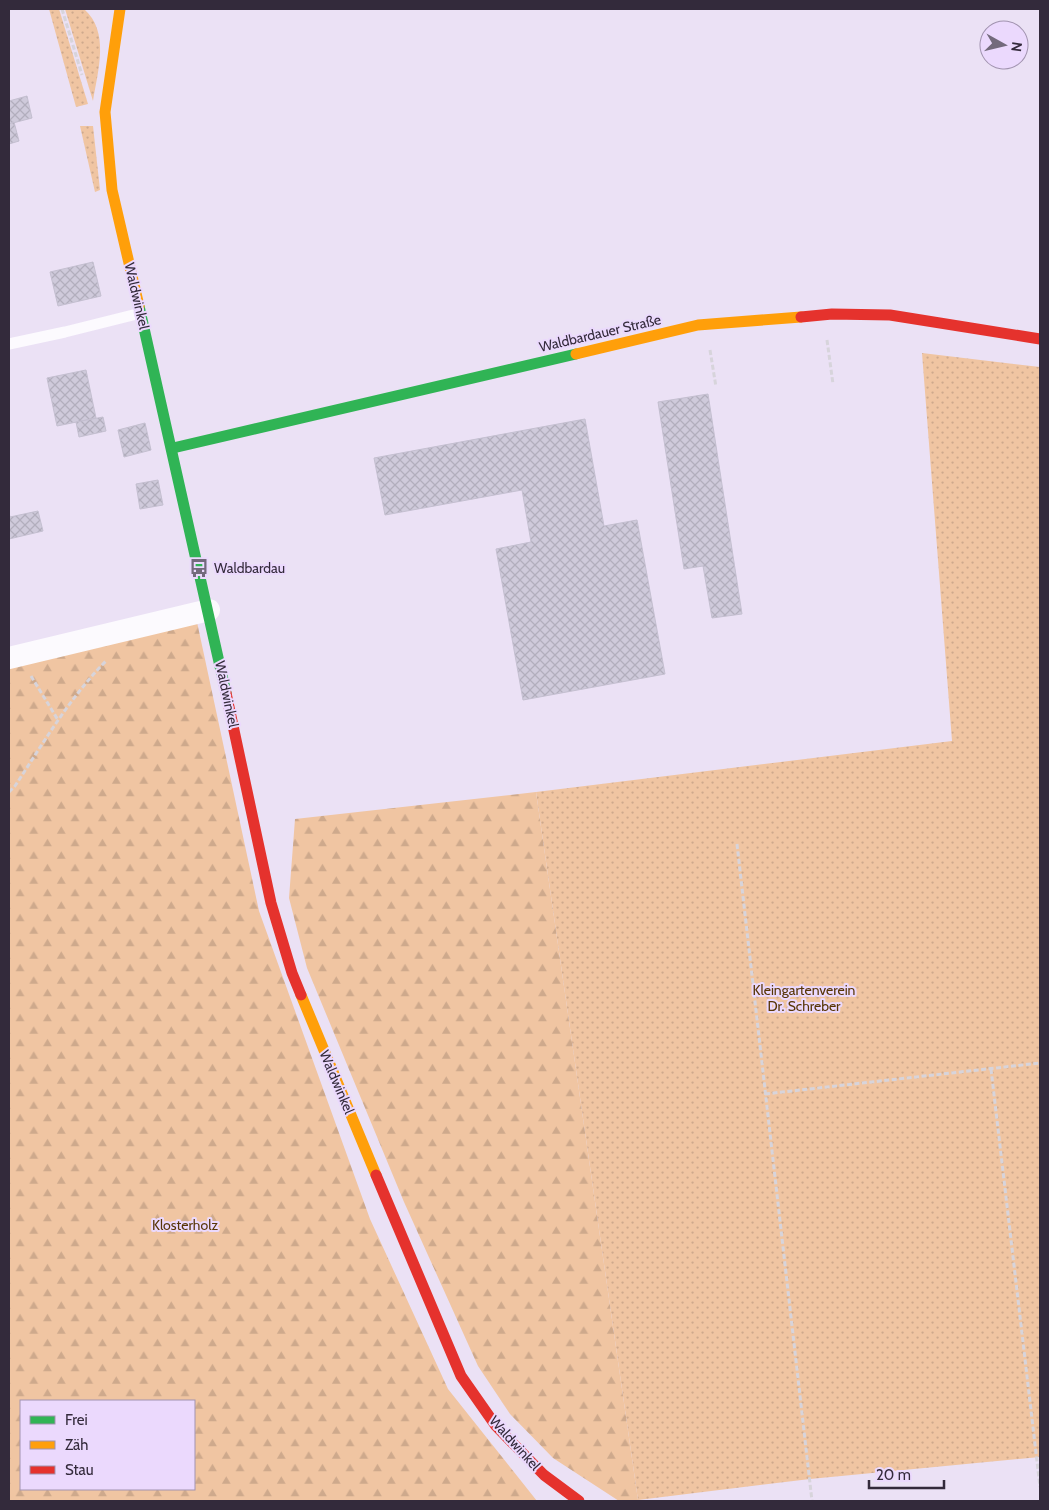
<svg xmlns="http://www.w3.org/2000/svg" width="1049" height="1510" font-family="Cabin,sans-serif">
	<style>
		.grass { fill: url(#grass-dots) }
		.forest { fill: url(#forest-firs); fill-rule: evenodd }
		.building { fill: url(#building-cross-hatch); stroke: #c4bfd0 }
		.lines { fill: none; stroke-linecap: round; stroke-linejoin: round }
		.path { stroke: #d7d4db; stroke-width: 3; stroke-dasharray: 5 2.5; stroke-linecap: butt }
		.lane { stroke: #fcfafe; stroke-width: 11 }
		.street { stroke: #fcfafe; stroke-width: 22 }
		.fast { stroke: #30b455; stroke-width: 11 }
		.slow { stroke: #ff9f0a; stroke-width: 11 }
		.jam { stroke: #e5322d; stroke-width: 11 }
		.labels { text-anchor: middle; stroke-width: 4; stroke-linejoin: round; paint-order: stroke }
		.street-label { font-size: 14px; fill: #332a3b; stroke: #ebd9fd }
		.poi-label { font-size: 14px; fill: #332a3b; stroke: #ebd9fd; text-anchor: start }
		.park-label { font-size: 14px; fill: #573506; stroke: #ebd9fd }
	</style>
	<defs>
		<pattern id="grass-dots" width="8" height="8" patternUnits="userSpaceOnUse" patternTransform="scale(1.25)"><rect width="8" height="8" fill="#f0c5a2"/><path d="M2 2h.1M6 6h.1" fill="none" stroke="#cea98c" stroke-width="1.8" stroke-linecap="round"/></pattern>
		<pattern id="forest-firs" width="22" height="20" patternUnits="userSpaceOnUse" patternTransform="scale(1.25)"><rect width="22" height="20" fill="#f0c5a2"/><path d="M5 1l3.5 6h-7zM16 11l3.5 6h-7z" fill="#cea98c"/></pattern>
		<pattern id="building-cross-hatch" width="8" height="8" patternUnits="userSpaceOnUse" patternTransform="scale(1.25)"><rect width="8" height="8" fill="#cfcadb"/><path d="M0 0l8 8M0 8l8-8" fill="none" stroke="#b2aebd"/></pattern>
	</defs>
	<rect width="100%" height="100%" fill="#ebe1f5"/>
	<!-- grass -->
	<g class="grass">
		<path d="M49,9H59L88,104L76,107Z"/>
		<path d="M65,9H84C110,32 98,70 93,101Z"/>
		<path d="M80,126H93L100,190L95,192Z"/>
		<path d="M922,353L1040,367V1457L810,1479L638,1500L536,792L952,741Z"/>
	</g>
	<!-- forest -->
	<g class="forest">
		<path d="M197,622L259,911L370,1219L448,1389L537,1501H9V664ZM21,1401H194V1489H21Z"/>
		<path d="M536,792L638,1500L640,1501H619L553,1458L510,1414L478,1366L404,1202L307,968L289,898L295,819Z"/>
	</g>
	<!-- building -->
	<g class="building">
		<path d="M27,96L32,118L9,124V101Z"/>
		<path d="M14,122L19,141L9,144V124Z"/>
		<path d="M93,262L101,296L58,306L50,272Z"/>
		<path d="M86,370L96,418L57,426L47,378Z"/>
		<path d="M708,394L742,614L712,618L703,566L684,569L658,402Z"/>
		<path d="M103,417L106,431L79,437L76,422Z"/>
		<path d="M585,419L604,526L637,520L665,674L523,700L496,549L531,542L522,490L385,515L374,458Z"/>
		<path d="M145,423L151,450L124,457L118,430Z"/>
		<path d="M158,480L163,505L140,509L136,484Z"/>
		<path d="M38,511L43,531L9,539V513L10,517Z"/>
	</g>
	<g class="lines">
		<!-- path -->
		<g class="path">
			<path d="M62,9L82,75"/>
			<path d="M827,340L833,384"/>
			<path d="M710,350L716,387"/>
			<path d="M31,676L58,720"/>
			<path d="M9,792L15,786C44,742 70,697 107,660"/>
			<path d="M737,844L812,1501"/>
			<path d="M991,1069L1040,1487"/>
			<path d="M765,1094L1040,1063"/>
		</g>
		<!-- lane -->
		<path class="lane" d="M9,344L65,332L141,313"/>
		<!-- street -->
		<path class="street" d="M9,658L209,610"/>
		<!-- fast -->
		<g class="fast">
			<path d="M139,306L226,693"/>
			<path d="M173,448L576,354"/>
		</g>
		<!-- slow -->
		<g class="slow">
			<path d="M120,9L105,112L112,190L139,306"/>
			<path d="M576,354L698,325L801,317"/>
			<path d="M301,995L376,1175"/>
		</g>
		<!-- jam -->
		<g class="jam">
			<path d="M801,317L832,314L890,315L1040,339"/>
			<path d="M226,693L271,903L292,973L301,995"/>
			<path d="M376,1175L461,1376L496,1426L544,1475L579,1501"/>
		</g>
	</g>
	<!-- icons -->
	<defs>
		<g id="bus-bare" transform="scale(1.5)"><path d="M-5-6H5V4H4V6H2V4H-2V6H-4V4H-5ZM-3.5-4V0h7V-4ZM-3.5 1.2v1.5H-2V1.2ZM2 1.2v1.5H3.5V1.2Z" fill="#736a7c" stroke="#ebd9fd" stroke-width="2.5" paint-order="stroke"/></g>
	</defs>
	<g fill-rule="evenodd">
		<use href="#bus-bare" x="199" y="568"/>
	</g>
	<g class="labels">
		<!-- street labels -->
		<g class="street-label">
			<text transform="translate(137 296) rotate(77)" y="5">Waldwinkel</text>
			<text transform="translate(600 333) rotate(-13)" y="5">Waldbardauer Straße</text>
			<text transform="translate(227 694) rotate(78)" y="5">Waldwinkel</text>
			<text transform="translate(337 1082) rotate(67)" y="5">Waldwinkel</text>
			<text transform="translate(515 1443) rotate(48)" y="5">Waldwinkel</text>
		</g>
		<!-- poi labels -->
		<g class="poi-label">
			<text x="214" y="573">Waldbardau</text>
		</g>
		<!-- park labels -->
		<g class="park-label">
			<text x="804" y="995">Kleingartenverein<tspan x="804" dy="16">Dr. Schreber</tspan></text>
			<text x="185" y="1230">Klosterholz</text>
		</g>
	</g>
	<!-- border -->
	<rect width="1049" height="1510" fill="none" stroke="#332a3b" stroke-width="20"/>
	<!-- legend -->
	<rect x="20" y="1400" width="175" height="90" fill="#ebd9fd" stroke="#a193af"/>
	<rect x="30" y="1416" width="25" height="8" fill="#30b455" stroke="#a193af"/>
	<text x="65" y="1425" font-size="15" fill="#332a3b">Frei</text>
	<rect x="30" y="1441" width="25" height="8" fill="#ff9f0a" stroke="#a193af"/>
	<text x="65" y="1450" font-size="15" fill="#332a3b">Zäh</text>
	<rect x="30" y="1466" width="25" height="8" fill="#e5322d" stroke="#a193af"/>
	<text x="65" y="1475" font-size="15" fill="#332a3b">Stau</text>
	<!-- north arrow -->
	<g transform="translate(1004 45) rotate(98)"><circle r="24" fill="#ebd9fd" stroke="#a193af"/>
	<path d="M0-4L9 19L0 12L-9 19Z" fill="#736a7c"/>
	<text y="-8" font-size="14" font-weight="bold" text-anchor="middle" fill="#332a3b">N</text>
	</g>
	<!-- scale -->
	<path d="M869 1480v8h75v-8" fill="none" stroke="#332a3b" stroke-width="2.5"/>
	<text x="876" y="1480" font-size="15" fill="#332a3b" stroke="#ebd9fd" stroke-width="4" paint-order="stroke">20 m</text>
</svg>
